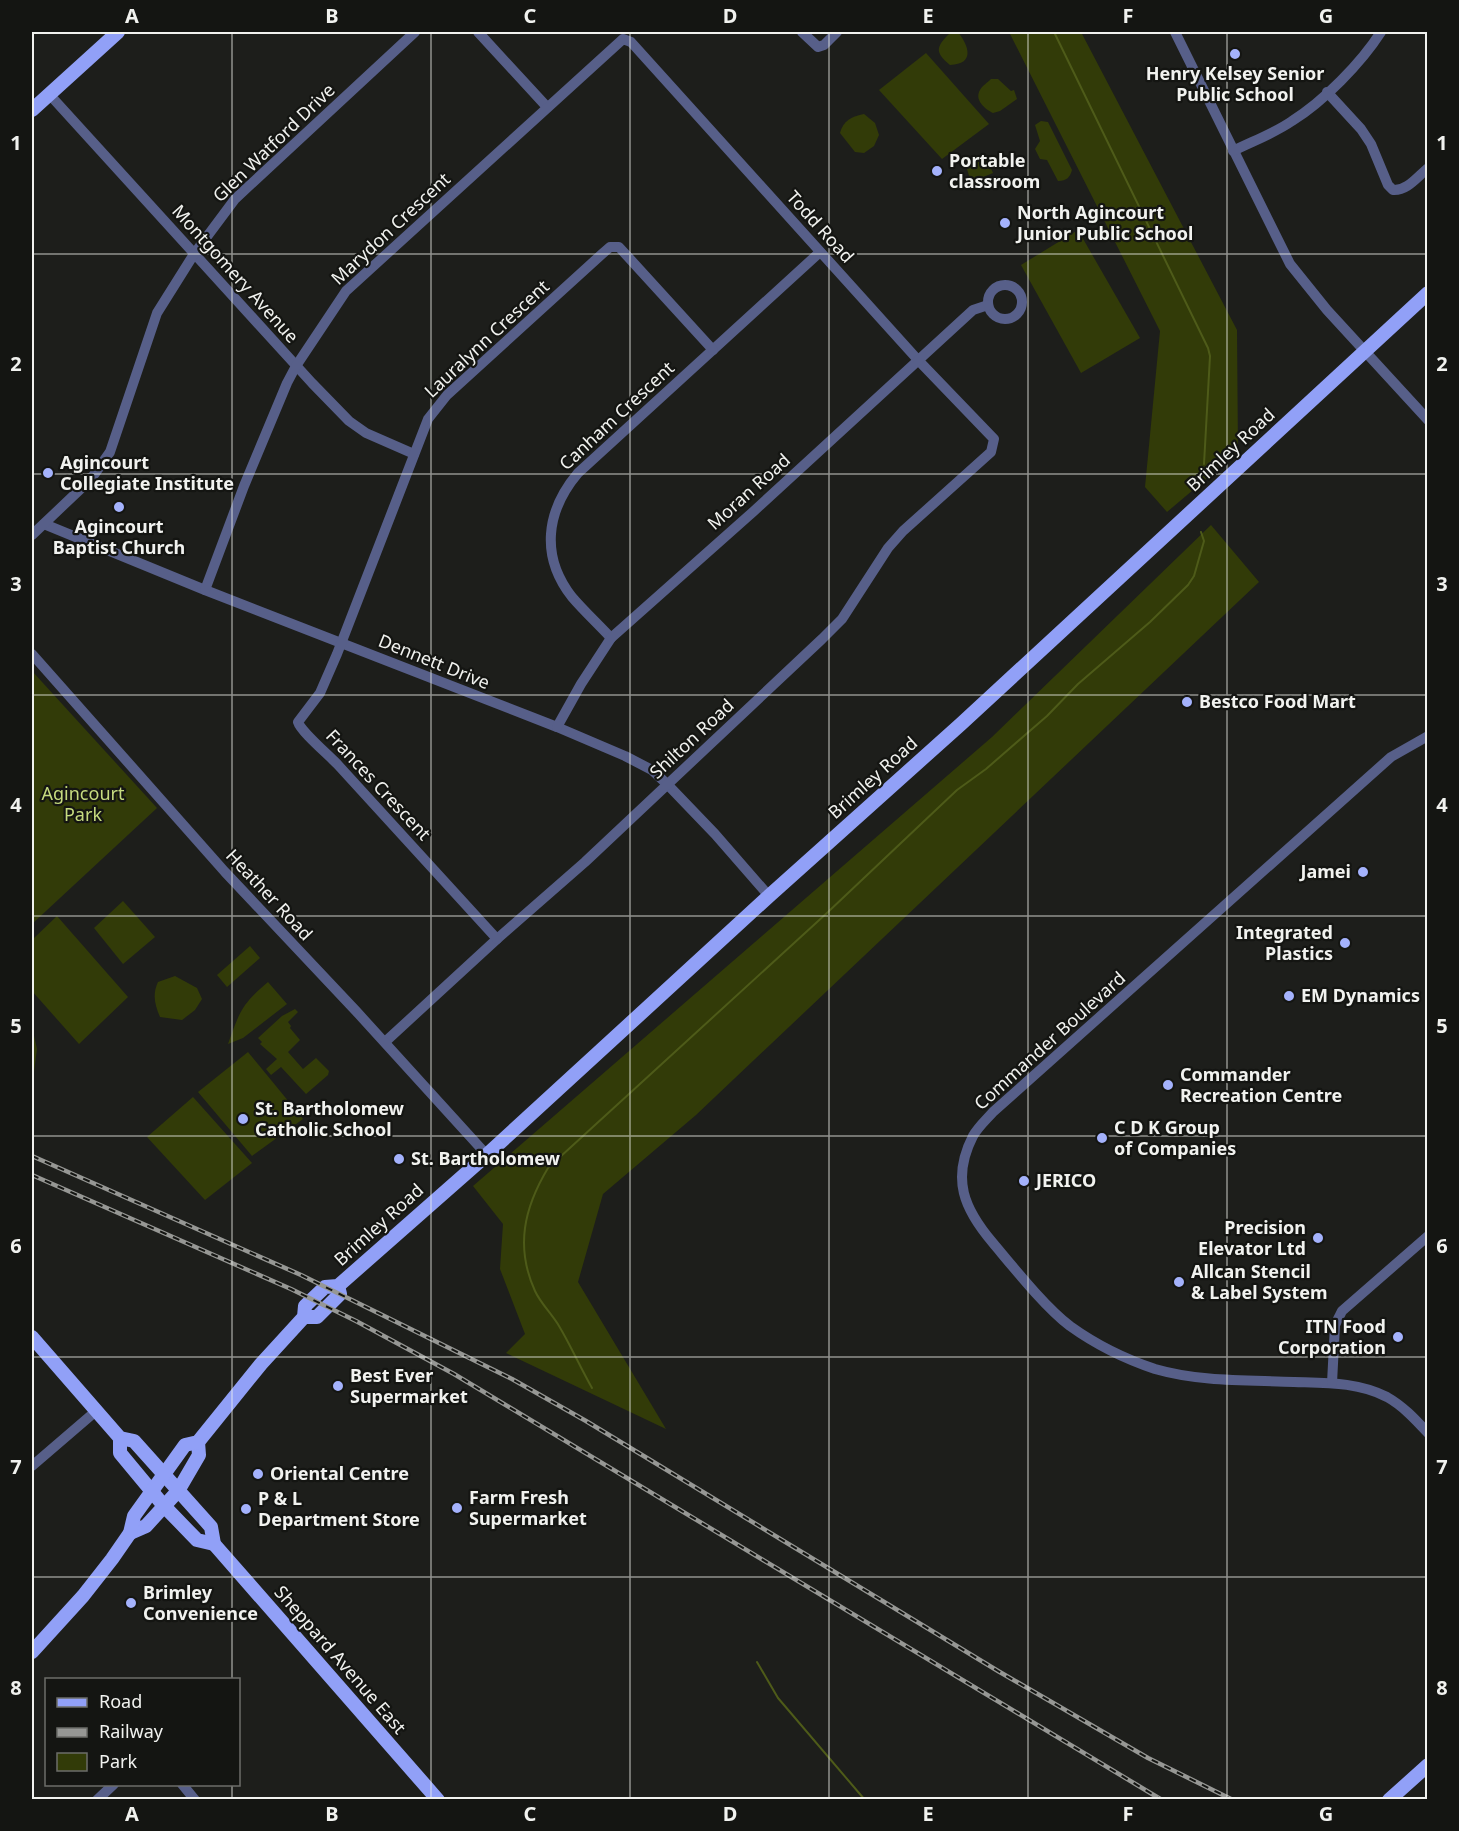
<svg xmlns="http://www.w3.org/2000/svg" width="1459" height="1831" font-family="'Noto Sans',sans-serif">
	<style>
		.green { fill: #323b08 }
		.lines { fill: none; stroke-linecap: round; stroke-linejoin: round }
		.stream { stroke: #4e5b19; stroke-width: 2 }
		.minor { stroke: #575f89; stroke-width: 10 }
		.major { stroke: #91a0f7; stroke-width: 14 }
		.rail-casing { stroke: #969794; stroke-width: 4.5 }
		.rail { stroke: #141512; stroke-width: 2; stroke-dasharray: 7; stroke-linecap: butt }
		.grid { fill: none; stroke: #f1f2ef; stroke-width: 1.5; stroke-opacity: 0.55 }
		.poi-dot { fill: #a4b2fc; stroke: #141512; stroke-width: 2 }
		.labels { text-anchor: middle; stroke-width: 4.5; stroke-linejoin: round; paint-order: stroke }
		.poi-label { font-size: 18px; font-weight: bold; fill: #f1f2ef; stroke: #141512; text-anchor: start }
		.street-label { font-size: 18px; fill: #f1f2ef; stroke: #141512 }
		.park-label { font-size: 18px; fill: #c6db7f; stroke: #141512 }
		.neatline { fill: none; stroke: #f1f2ef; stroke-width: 2 }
		.grid-label { font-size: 20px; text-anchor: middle; font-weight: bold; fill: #f1f2ef }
	</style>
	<rect width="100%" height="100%" fill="#1d1e1b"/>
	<!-- green -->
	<g class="green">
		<path d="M951,32H958C969,46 975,64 950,65C933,51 937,46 951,32Z"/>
		<path d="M1009,32H1081L1237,330L1238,452L1167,512L1145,487L1160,331Z"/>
		<path d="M926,53L989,124L942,159L879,90Z"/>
		<path d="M991,79H998L1011,91L1014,90L1017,99L1000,111L993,113C985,109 974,100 980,90C982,86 988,82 991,79Z"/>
		<path d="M864,114L875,123L879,135L874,146L864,153L855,152L840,133C843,121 852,116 864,114Z"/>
		<path d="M1041,121L1048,122L1072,170C1070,177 1067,181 1058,181L1047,160L1040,159L1035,149L1040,141L1035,125Z"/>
		<path d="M987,159L993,173L971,182L966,166Z"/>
		<path d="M1078,230L1140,338L1081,373L1021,265Z"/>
		<path d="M1211,525L1259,582L696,1115L603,1194L578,1282L666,1429L506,1353L525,1334L500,1269L503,1224L473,1186L992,737Z"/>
		<path d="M32,671L157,808L32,924Z"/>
		<path d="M123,901L155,937L123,964L94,928Z"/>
		<path d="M57,916L128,997L79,1044L32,991V940Z"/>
		<path d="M250,946L260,958L227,987L217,975Z"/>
		<path d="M175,976L197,988L202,999L195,1010L182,1020L160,1017C155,1005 152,995 158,982Z"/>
		<path d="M268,982L287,1004L243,1038L228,1044C240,1011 241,1005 268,982Z"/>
		<path d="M295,1009L298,1012L288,1022L291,1026L290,1028L300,1040L288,1052L303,1069L316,1058L329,1071L328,1075L306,1094L281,1067L271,1075L266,1069L277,1059L260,1044L262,1042L258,1038L282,1016Z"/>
		<path d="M32,1027L37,1049L32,1087Z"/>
		<path d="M248,1052L303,1119L252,1156L198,1092Z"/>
		<path d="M193,1097L252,1163L205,1200L147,1137Z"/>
	</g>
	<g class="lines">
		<!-- stream -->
		<g class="stream">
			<path d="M1054,32L1208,348L1210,356L1204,464"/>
			<path d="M592,1388C580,1367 571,1346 559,1326C552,1314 541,1304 535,1291C515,1247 524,1208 548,1168L828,912L957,790L986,769L1047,716L1078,684L1150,622L1188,585L1194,576L1204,541L1201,532"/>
			<path d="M757,1662L778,1698L865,1800"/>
		</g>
		<!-- minor -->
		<g class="minor">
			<path d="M478,32L547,107"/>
			<path d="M802,32L818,47L824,45L837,32"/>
			<path d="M1175,32L1290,264L1327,310L1428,420"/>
			<path d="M1327,92L1361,129L1371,144L1388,185L1393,190C1407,191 1417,177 1428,168"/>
			<path d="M49,94L312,383L349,421L366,433L414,454"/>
			<path d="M1233,151C1253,141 1275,133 1292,121C1324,101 1361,63 1381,32"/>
			<circle cx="1005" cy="302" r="17"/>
			<path d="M44,524L205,590L557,727L625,756L652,770L667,784L715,834L769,896"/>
			<path d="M32,535L91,479L110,452L157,313L194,254L235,199L415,32"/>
			<path d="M205,590L244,486L287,383L296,366L346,291L623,39L631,42L918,360L994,439L991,452L903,531L888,548L842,619L822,639L585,862L497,939L385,1042"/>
			<path d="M611,638C598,624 584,611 572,597C540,556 546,511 578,473L820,252"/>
			<path d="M32,654L225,872L356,1011L486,1154"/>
			<path d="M557,727L581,684L611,638L754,511L973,310L988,305"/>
			<path d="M1428,736L1391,757L993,1112C987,1119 978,1127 973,1136C951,1179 964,1209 993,1243C1014,1268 1045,1307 1070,1326C1095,1344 1125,1359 1155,1369C1200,1382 1248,1380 1294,1382C1326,1383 1358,1382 1387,1397C1403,1406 1415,1419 1428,1433"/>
			<path d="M497,939L339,766C330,756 301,732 298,722L320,693L337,654L428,419L447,395L602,254L610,247H619L713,350"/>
			<path d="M1332,1383L1335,1325L1342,1311L1428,1236"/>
			<path d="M32,1466L96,1411"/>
			<path d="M182,1784L195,1800"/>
			<path d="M97,1800L114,1784"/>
		</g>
		<!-- major -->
		<g class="major">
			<path d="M32,110L118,32"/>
			<path d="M304,1317H317L340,1294L338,1286"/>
			<path d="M32,1337L120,1438L134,1441L211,1527L214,1544L438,1800"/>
			<path d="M120,1438V1453L164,1506L197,1540L214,1544"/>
			<path d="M130,1533L146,1526L178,1491L199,1455L198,1442"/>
			<path d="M32,1652L83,1596L112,1559L130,1533L134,1516L185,1445L198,1442L261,1364L304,1317L305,1306L325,1287L338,1286L480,1161L769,896L961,724L1428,293"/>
			<path d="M1389,1800L1428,1765"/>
		</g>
		<!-- rail casing -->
		<g class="rail-casing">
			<g id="rail">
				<path d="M32,1156L301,1275L512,1379L586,1421L998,1671L1148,1758L1233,1800"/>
				<path d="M32,1175L291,1289L356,1321L454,1374L1162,1800"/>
			</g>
		</g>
		<!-- rail -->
		<use href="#rail" class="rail"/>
	</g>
	<!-- grid -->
	<path class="grid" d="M232,32V1680M431,32V1800M630,32V1800M829,32V1800M1028,32V1800M1227,32V1800M32,254H1428M32,474H1428M32,695H1428M32,916H1428M32,1136H1428M32,1357H1428M32,1577H1428M232,1784V1800"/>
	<!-- markers -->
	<g class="poi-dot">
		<circle cx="1235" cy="54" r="6"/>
		<circle cx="937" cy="171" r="6"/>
		<circle cx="1005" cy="223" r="6"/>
		<circle cx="48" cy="473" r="6"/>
		<circle cx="119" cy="507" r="6"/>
		<circle cx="1187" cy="702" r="6"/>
		<circle cx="1363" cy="872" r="6"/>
		<circle cx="1345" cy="943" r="6"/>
		<circle cx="1289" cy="996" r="6"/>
		<circle cx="1168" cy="1085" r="6"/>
		<circle cx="243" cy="1119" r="6"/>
		<circle cx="1102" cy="1138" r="6"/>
		<circle cx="399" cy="1159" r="6"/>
		<circle cx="1024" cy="1181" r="6"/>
		<circle cx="1318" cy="1238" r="6"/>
		<circle cx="1179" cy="1282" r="6"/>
		<circle cx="1398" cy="1337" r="6"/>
		<circle cx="338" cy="1386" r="6"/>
		<circle cx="258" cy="1474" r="6"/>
		<circle cx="457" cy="1508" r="6"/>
		<circle cx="246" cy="1509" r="6"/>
		<circle cx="131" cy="1603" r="6"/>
	</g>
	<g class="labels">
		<!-- poi labels -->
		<g class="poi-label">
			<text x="1235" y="80" text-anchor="middle">Henry Kelsey Senior<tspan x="1235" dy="21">Public School</tspan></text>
			<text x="949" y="167">Portable<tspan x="949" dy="21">classroom</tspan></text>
			<text x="1017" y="219">North Agincourt<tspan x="1017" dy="21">Junior Public School</tspan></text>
			<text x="60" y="469">Agincourt<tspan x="60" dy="21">Collegiate Institute</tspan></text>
			<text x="119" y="533" text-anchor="middle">Agincourt<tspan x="119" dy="21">Baptist Church</tspan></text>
			<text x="1199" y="708">Bestco Food Mart</text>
			<text x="1351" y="878" text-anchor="end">Jamei</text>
			<text x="1333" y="939" text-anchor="end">Integrated<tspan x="1333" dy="21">Plastics</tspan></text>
			<text x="1301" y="1002">EM Dynamics</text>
			<text x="1180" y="1081">Commander<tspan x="1180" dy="21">Recreation Centre</tspan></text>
			<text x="255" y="1115">St. Bartholomew<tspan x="255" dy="21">Catholic School</tspan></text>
			<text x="1114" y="1134">C D K Group<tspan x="1114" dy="21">of Companies</tspan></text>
			<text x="411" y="1165">St. Bartholomew</text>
			<text x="1036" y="1187">JERICO</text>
			<text x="1306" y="1234" text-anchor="end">Precision<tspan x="1306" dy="21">Elevator Ltd</tspan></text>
			<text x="1191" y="1278">Allcan Stencil<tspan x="1191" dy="21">&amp; Label System</tspan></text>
			<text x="1386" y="1333" text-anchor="end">ITN Food<tspan x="1386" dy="21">Corporation</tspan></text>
			<text x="350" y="1382">Best Ever<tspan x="350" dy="21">Supermarket</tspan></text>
			<text x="270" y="1480">Oriental Centre</text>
			<text x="469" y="1504">Farm Fresh<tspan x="469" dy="21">Supermarket</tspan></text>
			<text x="258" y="1505">P &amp; L<tspan x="258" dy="21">Department Store</tspan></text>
			<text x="143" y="1599">Brimley<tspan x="143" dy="21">Convenience</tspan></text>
		</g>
		<!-- street labels -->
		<g class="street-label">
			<text transform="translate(274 143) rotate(-44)" y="6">Glen Watford Drive</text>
			<text transform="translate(820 227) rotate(48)" y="6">Todd Road</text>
			<text transform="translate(391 229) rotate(-43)" y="6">Marydon Crescent</text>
			<text transform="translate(235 274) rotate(48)" y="6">Montgomery Avenue</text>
			<text transform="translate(487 339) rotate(-43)" y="6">Lauralynn Crescent</text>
			<text transform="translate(617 416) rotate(-43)" y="6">Canham Crescent</text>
			<text transform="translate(1231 450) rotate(-43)" y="6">Brimley Road</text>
			<text transform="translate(749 492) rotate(-42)" y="6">Moran Road</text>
			<text transform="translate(434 662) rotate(22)" y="6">Dennett Drive</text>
			<text transform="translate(692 739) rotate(-43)" y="6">Shilton Road</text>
			<text transform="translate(873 778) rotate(-42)" y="6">Brimley Road</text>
			<text transform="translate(378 785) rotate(47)" y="6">Frances Crescent</text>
			<text transform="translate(269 895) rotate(47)" y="6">Heather Road</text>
			<text transform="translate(1050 1041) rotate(-42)" y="6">Commander Boulevard</text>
			<text transform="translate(379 1225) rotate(-42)" y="6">Brimley Road</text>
			<text transform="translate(340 1660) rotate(49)" y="6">Sheppard Avenue East</text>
		</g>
		<!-- park labels -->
		<g class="park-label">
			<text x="83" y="800">Agincourt<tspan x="83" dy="21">Park</tspan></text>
		</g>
	</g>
	<!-- border -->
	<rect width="1459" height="1831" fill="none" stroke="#141512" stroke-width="66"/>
	<!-- legend -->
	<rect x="45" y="1678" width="195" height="108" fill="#141512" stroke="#6c6d6a" stroke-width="1.5"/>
	<rect x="57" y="1698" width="30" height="9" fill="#91a0f7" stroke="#6c6d6a" stroke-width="1.5"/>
	<text x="99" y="1708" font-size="18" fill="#f1f2ef">Road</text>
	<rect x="57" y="1728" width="30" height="9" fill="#969794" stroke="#6c6d6a" stroke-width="1.5"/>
	<text x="99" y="1738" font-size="18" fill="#f1f2ef">Railway</text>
	<rect x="57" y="1753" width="30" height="18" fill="#323b08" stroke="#6c6d6a" stroke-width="1.5"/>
	<text x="99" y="1768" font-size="18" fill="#f1f2ef">Park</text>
	<rect x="33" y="33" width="1393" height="1765" class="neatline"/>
	<g class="grid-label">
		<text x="132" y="23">A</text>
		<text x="332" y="23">B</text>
		<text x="530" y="23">C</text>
		<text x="730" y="23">D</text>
		<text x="928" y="23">E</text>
		<text x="1128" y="23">F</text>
		<text x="1326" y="23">G</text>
		<text x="16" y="150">1</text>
		<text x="1442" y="150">1</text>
		<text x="16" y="371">2</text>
		<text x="1442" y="371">2</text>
		<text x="16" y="591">3</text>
		<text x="1442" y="591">3</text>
		<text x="16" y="812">4</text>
		<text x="1442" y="812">4</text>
		<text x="16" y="1033">5</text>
		<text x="1442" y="1033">5</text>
		<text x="16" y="1253">6</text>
		<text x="1442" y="1253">6</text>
		<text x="16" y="1474">7</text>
		<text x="1442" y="1474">7</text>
		<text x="16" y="1695">8</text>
		<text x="1442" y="1695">8</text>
		<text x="132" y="1821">A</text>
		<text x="332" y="1821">B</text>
		<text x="530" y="1821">C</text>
		<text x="730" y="1821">D</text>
		<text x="928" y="1821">E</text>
		<text x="1128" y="1821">F</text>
		<text x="1326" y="1821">G</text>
	</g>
</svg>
